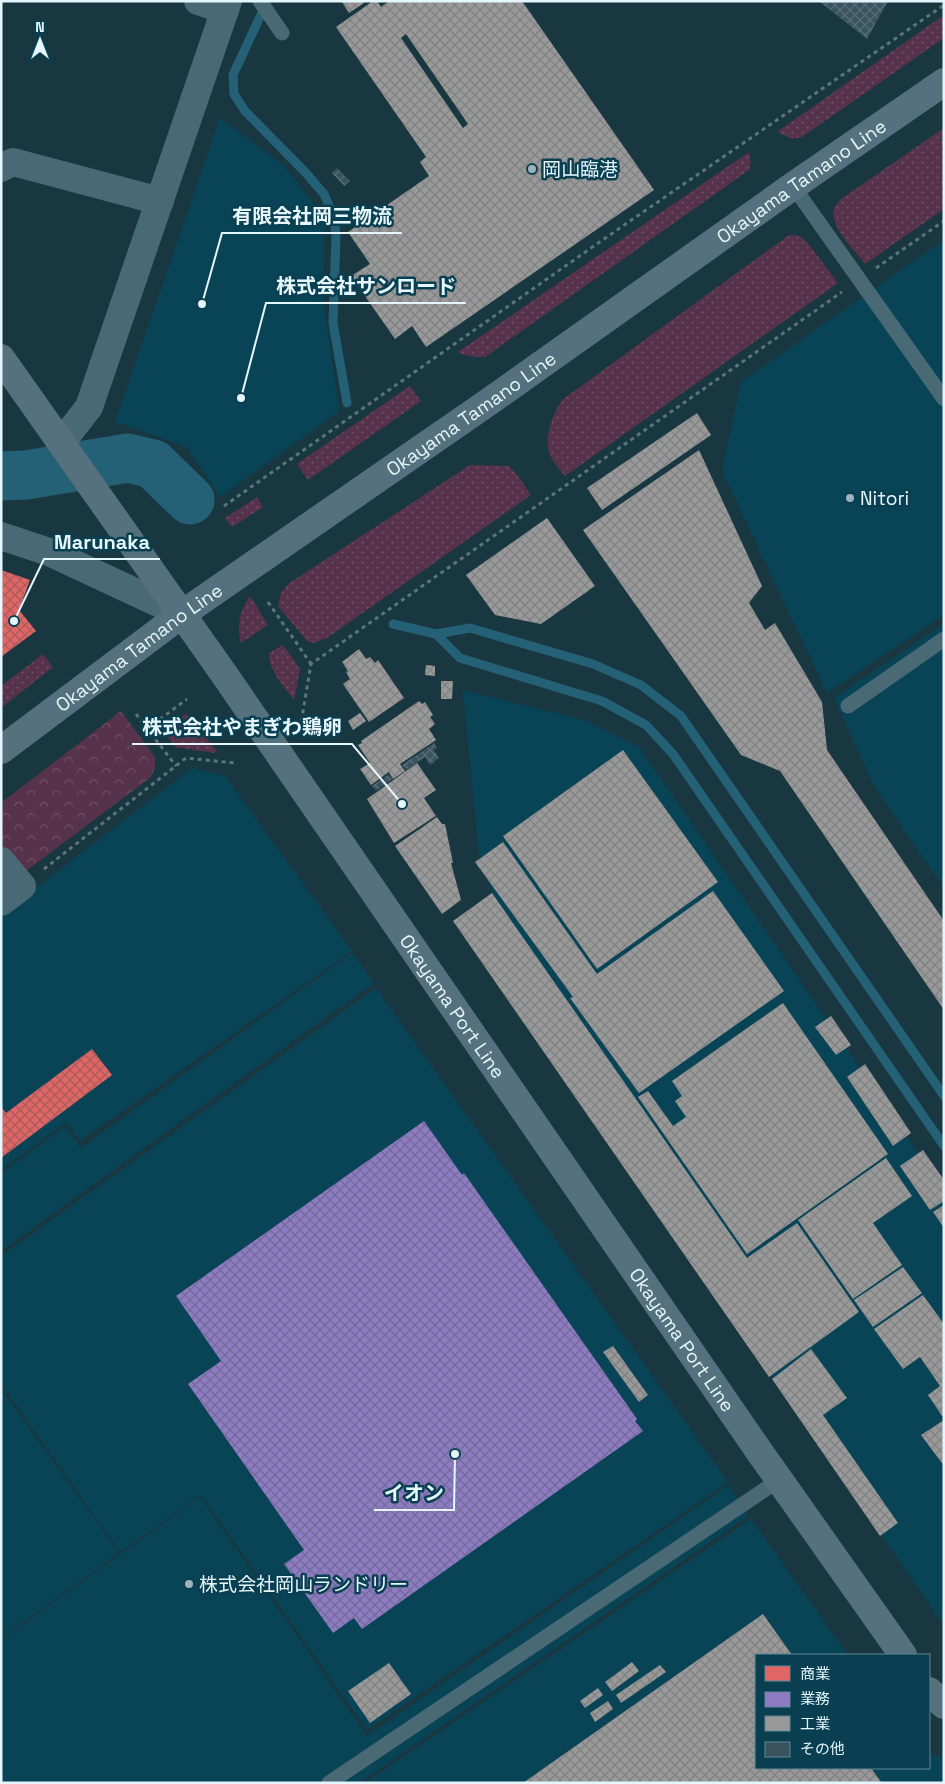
<svg xmlns="http://www.w3.org/2000/svg" width="945" height="1784" font-family="'Space Grotesk','Noto Sans JP',sans-serif">
	<style>
		.built { fill: #094456 }
		.grass { fill: url(#grass-dots) }
		.forest { fill: url(#forest-crowns) }
		.shops { fill: url(#shops-cross-hatch) }
		.offices { fill: url(#offices-cross-hatch) }
		.industry { fill: url(#industry-cross-hatch); fill-rule: evenodd }
		.lines { fill: none; stroke-linecap: round; stroke-linejoin: round }
		.stream { stroke: #256176; stroke-width: 9 }
		.river { stroke: #256176; stroke-width: 49 }
		.building { fill: url(#building-cross-hatch) }
		.path { stroke: #5b757d; stroke-width: 3; stroke-dasharray: 4 4; stroke-linecap: butt }
		.service { stroke: #496a75; stroke-width: 15 }
		.minor { stroke: #496a75; stroke-width: 28 }
		.tertiary { stroke: #496a75; stroke-width: 28 }
		.primary { stroke: #55717d; stroke-width: 28 }
		.poi-dot { fill: #9eb3bb; stroke: #093f50; stroke-width: 2 }
		.labels { text-anchor: middle; stroke-width: 5; stroke-linejoin: round; paint-order: stroke }
		.poi-label { font-size: 19px; fill: #e5f6fd; stroke: #093f50; text-anchor: start }
		.street-label { font-size: 19px; fill: #e5f6fd; stroke: #093f50 }
		.leader { fill: none; stroke: #e5f6fd; stroke-width: 2 }
		.callout-dot { fill: #e5f6fd; stroke: #093f50; stroke-width: 2 }
		.callout-label { font-size: 20px; text-anchor: middle; font-weight: bold; fill: #e5f6fd; stroke: #093f50; stroke-width: 5; stroke-linejoin: round; paint-order: stroke }
	</style>
	<defs>
		<pattern id="grass-dots" width="8" height="8" patternUnits="userSpaceOnUse" patternTransform="scale(1.25)"><rect width="8" height="8" fill="#57324b"/><path d="M2 2h.1M6 6h.1" fill="none" stroke="#6f5066" stroke-width="1.8" stroke-linecap="round"/></pattern>
		<pattern id="forest-crowns" width="20" height="18" patternUnits="userSpaceOnUse" patternTransform="scale(1.25)"><rect width="20" height="18" fill="#57324b"/><path d="M2 6a3 3 0 1 1 6 0M12 15a3 3 0 1 1 6 0" fill="none" stroke="#6f5066"/></pattern>
		<pattern id="shops-cross-hatch" width="8" height="8" patternUnits="userSpaceOnUse" patternTransform="scale(1.25)"><rect width="8" height="8" fill="#e06666"/><path d="M0 0l8 8M0 8l8-8" fill="none" stroke="#aa5c5d"/></pattern>
		<pattern id="offices-cross-hatch" width="8" height="8" patternUnits="userSpaceOnUse" patternTransform="scale(1.25)"><rect width="8" height="8" fill="#8e7cc3"/><path d="M0 0l8 8M0 8l8-8" fill="none" stroke="#746a99"/></pattern>
		<pattern id="industry-cross-hatch" width="8" height="8" patternUnits="userSpaceOnUse" patternTransform="scale(1.25)"><rect width="8" height="8" fill="#999"/><path d="M0 0l8 8M0 8l8-8" fill="none" stroke="#808182"/></pattern>
		<pattern id="building-cross-hatch" width="8" height="8" patternUnits="userSpaceOnUse" patternTransform="scale(1.25)"><rect width="8" height="8" fill="#39535f"/><path d="M0 0l8 8M0 8l8-8" fill="none" stroke="#566c77"/></pattern>
	</defs>
	<rect width="100%" height="100%" fill="#193740"/>
	<!-- built -->
	<g class="built">
		<path d="M220,118L283,165L325,218L323,298L339,411L220,497L187,447L115,422Z"/>
		<path d="M944,240V615L827,693L722,471L741,382Z"/>
		<path d="M944,624V888L874,786L834,698Z"/>
		<path d="M463,690L584,720L639,747L944,1190V1625L454,922L495,900L479,855Z"/>
		<path d="M192,768L225,776L352,951L80,1141L66,1122L1,1170V915Z"/>
		<path d="M352,953L374,983L1,1251V1174L65,1126L81,1148Z"/>
		<path d="M376,988L728,1482L367,1730L201,1495L120,1552L1,1384V1256Z"/>
		<path d="M1,1389L119,1553L1,1638Z"/>
		<path d="M729,1485L748,1516L359,1783H1V1640L200,1497L367,1736Z"/>
		<path d="M751,1519L848,1655H756V1768H929V1755L944,1758V1783H365Z"/>
	</g>
	<!-- grass -->
	<g class="grass">
		<path d="M944,15V38L802,137L793,139L777,132Z"/>
		<path d="M944,128V209L865,264C855,251 829,226 834,209C835,205 839,202 841,199Z"/>
		<path d="M749,152L751,163L749,170L485,357C475,357 467,357 458,352Z"/>
		<path d="M789,235L799,236L807,242L838,283L565,476C560,470 554,463 551,457C542,440 553,414 562,400Z"/>
		<path d="M410,386L421,401L308,480L297,464Z"/>
		<path d="M470,465L508,466L516,473L531,495L327,638L314,643L307,641L278,606L281,593L288,584Z"/>
		<path d="M257,497L263,507L232,527L225,518Z"/>
		<path d="M250,596L268,625L241,643C236,627 240,610 250,596Z"/>
		<path d="M283,645L300,669L294,700C284,686 269,672 269,653Z"/>
		<path d="M43,654L53,667L1,708V686Z"/>
		<path d="M186,714L217,751L215,753L175,747L163,730Z"/>
	</g>
	<!-- forest -->
	<path class="forest" d="M121,711L155,757V767L151,777L22,874L1,845V803Z"/>
	<!-- shops -->
	<g class="shops">
		<path d="M1,570L30,580L19,610L36,631L1,657Z"/>
		<path d="M92,1049L112,1075L1,1158V1107L6,1113Z"/>
	</g>
	<!-- offices -->
	<path class="offices" d="M424,1121L462,1175L464,1173L637,1419L635,1421L643,1431L362,1629L354,1618L333,1633L284,1564L304,1550L188,1384L221,1361L176,1296Z"/>
	<!-- industry -->
	<g class="industry">
		<path d="M344,1H362L364,3L349,13L342,2Z"/>
		<path d="M373,1H377L381,7L389,1H522L654,190L426,347L412,326L395,339L351,276L370,264L348,232L429,176L420,162L426,157L336,27ZM406,34L468,124L463,128L401,38Z"/>
		<path d="M697,413L711,435L602,510L587,488Z"/>
		<path d="M699,450L762,586L749,603L765,630L775,623L822,702L827,750L944,921V1010L780,771L741,755L583,530Z"/>
		<path d="M547,518L595,586L541,624L495,615L466,575Z"/>
		<path d="M359,649L366,659L370,657L375,663L378,660L404,698L369,722L343,684L350,679L346,672L348,671L342,662Z"/>
		<path d="M426,665L435,666V676L425,675Z"/>
		<path d="M441,681H453L452,699H441Z"/>
		<path d="M419,701L422,704L425,702L433,715L430,717L435,724L429,729L436,740L400,764L405,771L393,779L389,772L371,785L360,769L370,763L358,745L362,743L361,741Z"/>
		<path d="M360,713L366,721L353,730L348,721Z"/>
		<path d="M623,750L718,882L597,969L503,836Z"/>
		<path d="M417,763L436,790L424,798L436,816L394,843L367,799Z"/>
		<path d="M437,817L442,824H445L453,863H451L461,900L442,914L395,846Z"/>
		<path d="M503,842L597,974L713,891L784,991L639,1093L570,998L573,997L475,862Z"/>
		<path d="M492,893L747,1258L797,1223L859,1312L769,1377L453,921Z"/>
		<path d="M783,1003L888,1154L747,1254L638,1097L648,1091L673,1126L686,1117L675,1101L682,1096L672,1081Z"/>
		<path d="M831,1016L851,1045L836,1055L815,1027Z"/>
		<path d="M865,1064L911,1133L893,1146L847,1077Z"/>
		<path d="M923,1150L944,1180V1201L930,1210L900,1166Z"/>
		<path d="M886,1158L912,1196L873,1223L902,1265L853,1299L798,1220Z"/>
		<path d="M944,1205V1228L933,1212Z"/>
		<path d="M903,1267L922,1293L873,1327L854,1300Z"/>
		<path d="M923,1295L944,1324V1415L942,1416L928,1395L940,1386L920,1357L903,1369L874,1329Z"/>
		<path d="M613,1346L648,1395L639,1402L603,1352Z"/>
		<path d="M811,1349L847,1398L823,1415L898,1523L880,1536L772,1379Z"/>
		<path d="M944,1420V1466L921,1435Z"/>
		<path d="M763,1614L792,1655H756V1768H871L882,1783H523Z"/>
		<path d="M632,1662L639,1671L612,1691L605,1682Z"/>
		<path d="M389,1663L411,1694L370,1723L348,1691Z"/>
		<path d="M660,1665L666,1672L621,1703L616,1695Z"/>
		<path d="M598,1688L603,1695L585,1708L580,1701Z"/>
		<path d="M608,1701L613,1709L595,1722L590,1713Z"/>
	</g>
	<g class="lines">
		<!-- stream -->
		<g class="stream">
			<path d="M265,6L233,75L234,94L245,111L305,172L324,194L334,217L336,236L333,323L347,403"/>
			<path d="M393,624L436,634L460,658L602,701L646,725L673,754L944,1146"/>
			<path d="M436,634L470,628L593,664L641,685L681,716L944,1096"/>
		</g>
		<!-- river -->
		<path class="river" d="M1,476L26,475L128,458L153,464L190,500"/>
	</g>
	<!-- building -->
	<g class="building">
		<path d="M819,1H888L867,39Z"/>
		<path d="M337,168L350,181L344,186L332,173Z"/>
		<path d="M434,743L437,748L434,750L439,758L430,765L425,757L406,770L402,765Z"/>
		<path d="M389,774L392,779L376,791L372,786Z"/>
	</g>
	<g class="lines">
		<!-- path -->
		<g class="path">
			<path d="M876,268L944,221"/>
			<path d="M224,506L601,241L944,5"/>
			<path d="M268,602L311,664"/>
			<path d="M136,714L176,766"/>
			<path d="M147,729L187,699"/>
			<path d="M300,729L311,664L842,292"/>
			<path d="M44,869L186,758L235,763"/>
		</g>
		<!-- service -->
		<g class="service">
			<path d="M260,1L282,33"/>
			<path d="M793,186L944,399"/>
			<path d="M848,706L944,639"/>
			<path d="M329,1783L779,1480"/>
		</g>
		<!-- minor -->
		<g class="minor">
			<path d="M198,1L225,10"/>
			<path d="M1,168L13,162L160,201"/>
			<path d="M61,443L89,407L228,1"/>
			<path d="M1,861L22,886L1,902"/>
		</g>
		<!-- tertiary -->
		<path class="tertiary" d="M1,536L49,552L182,614"/>
		<!-- primary -->
		<g class="primary">
			<path id="s1" d="M1,358L224,674L761,1454L903,1655"/>
			<path id="s2" d="M1,750L182,614L490,401L793,186L944,82"/>
			<path d="M929,1691L944,1705"/>
		</g>
	</g>
	<!-- markers -->
	<g class="poi-dot">
		<circle cx="532" cy="169" r="5"/>
		<circle cx="850" cy="498" r="5"/>
		<circle cx="189" cy="1584" r="5"/>
	</g>
	<g class="labels">
		<!-- poi labels -->
		<g class="poi-label">
			<text x="542" y="176">岡山臨港</text>
			<text x="860" y="505">Nitori</text>
			<text x="199" y="1591">株式会社岡山ランドリー</text>
		</g>
		<!-- street labels -->
		<g class="street-label">
			<text dy="7" stroke="none"><textPath href="#s2" startOffset="982">Okayama Tamano Line</textPath></text>
			<text dy="7" stroke="none"><textPath href="#s2" startOffset="578">Okayama Tamano Line</textPath></text>
			<text dy="7" stroke="none"><textPath href="#s2" startOffset="172">Okayama Tamano Line</textPath></text>
			<text dy="7" stroke="none"><textPath href="#s1" startOffset="790">Okayama Port Line</textPath></text>
			<text dy="7" stroke="none"><textPath href="#s1" startOffset="1195">Okayama Port Line</textPath></text>
		</g>
	</g>
	<!-- callouts -->
	<path class="leader" d="M202 304L222 233H402M241 398L266 303H466M14 621L44 559H160M402 804L352 744H132M455 1454L454 1510H374"/>
	<g class="callout-dot">
		<circle cx="202" cy="304" r="5"/>
		<circle cx="241" cy="398" r="5"/>
		<circle cx="14" cy="621" r="5"/>
		<circle cx="402" cy="804" r="5"/>
		<circle cx="455" cy="1454" r="5"/>
	</g>
	<g class="callout-label">
		<text x="312" y="223">有限会社岡三物流</text>
		<text x="366" y="293">株式会社サンロード</text>
		<text x="102" y="549">Marunaka</text>
		<text x="242" y="734">株式会社やまぎわ鶏卵</text>
		<text x="414" y="1500">イオン</text>
	</g>
	<!-- border -->
	<rect width="945" height="1784" fill="none" stroke="#e5f6fd" stroke-width="5"/>
	<!-- legend -->
	<rect x="755" y="1654" width="175" height="115" fill="#093f50" stroke="#618895"/>
	<rect x="765" y="1666" width="25" height="15" fill="#e06666" stroke="#618895"/>
	<text x="800" y="1679" font-size="15" fill="#e5f6fd">商業</text>
	<rect x="765" y="1692" width="25" height="15" fill="#8e7cc3" stroke="#618895"/>
	<text x="800" y="1704" font-size="15" fill="#e5f6fd">業務</text>
	<rect x="765" y="1716" width="25" height="15" fill="#999999" stroke="#618895"/>
	<text x="800" y="1729" font-size="15" fill="#e5f6fd">工業</text>
	<rect x="765" y="1742" width="25" height="15" fill="#39535f" stroke="#618895"/>
	<text x="800" y="1754" font-size="15" fill="#e5f6fd">その他</text>
	<!-- north arrow -->
	<g transform="translate(40 40)" stroke="#093f50" stroke-width="4" paint-order="stroke">
	<path d="M0-4L9 19L0 12L-9 19Z" fill="#e5f6fd"/>
	<text y="-8" font-size="14" font-weight="bold" text-anchor="middle" fill="#e5f6fd">N</text>
	</g>
</svg>
